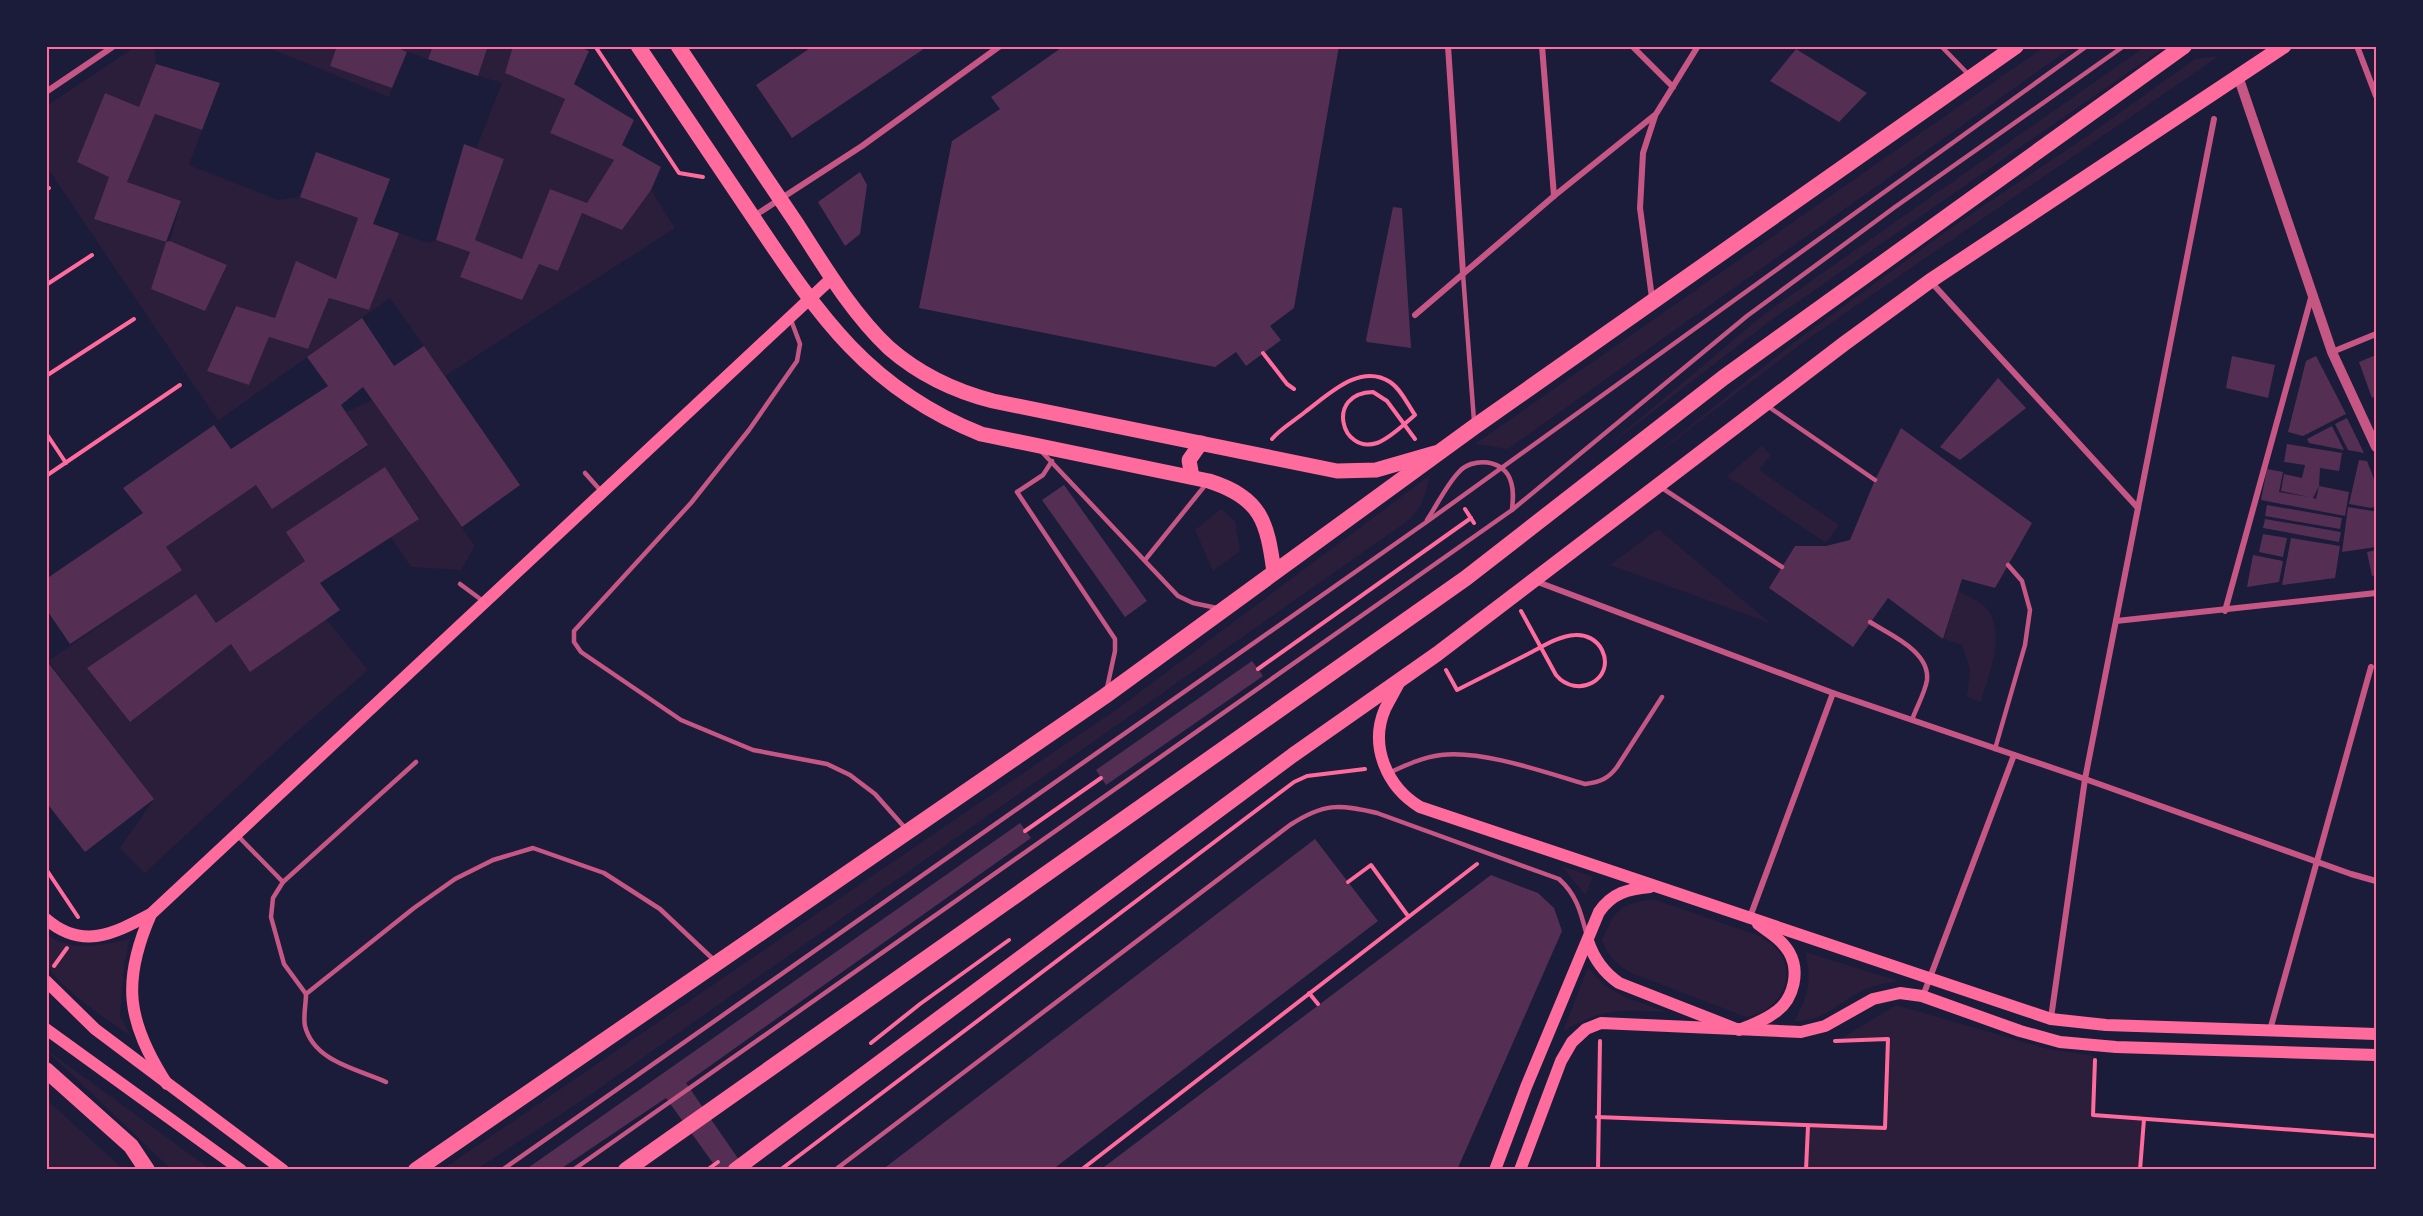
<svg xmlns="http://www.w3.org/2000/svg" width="2423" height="1216" font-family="'Fira Sans Condensed',sans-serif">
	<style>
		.green { fill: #2a1e3b }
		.building { fill: #542f53 }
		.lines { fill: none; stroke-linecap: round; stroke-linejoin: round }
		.path { stroke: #ff6b9d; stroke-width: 4 }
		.service { stroke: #c65784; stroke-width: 4.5 }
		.minor { stroke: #c65784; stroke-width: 6 }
		.tertiary { stroke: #c65784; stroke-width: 10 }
		.secondary { stroke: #ff6b9d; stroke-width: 12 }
		.primary { stroke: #ff6b9d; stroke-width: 15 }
		.trunk { stroke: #ff6b9d; stroke-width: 16 }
		.neatline { fill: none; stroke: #ff6b9d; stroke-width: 2 }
	</style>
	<rect width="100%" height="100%" fill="#1b1b3a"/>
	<!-- green -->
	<g class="green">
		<path d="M264,46L337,47L330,66L392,88L389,97Z"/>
		<path d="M2146,46L2165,47L1770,321L1598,454L1764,314Z"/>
		<path d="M135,47H154L156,64L139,107L105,93L77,162L109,177L94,219L166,242L151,289L205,311L227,265L170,241L181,201L127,182L155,114L202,130L189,165L278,200L300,197L358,218L336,279L275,318L235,306L207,371L248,384L269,337L308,349L329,298L369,310L399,233L429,243L436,240L470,252L461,277L539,264L558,271L582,213L622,230L651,190L675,228L445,376L390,298L218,421L47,167L46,106Z"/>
		<path d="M394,47H433L428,59Z"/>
		<path d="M488,47H513L505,73L565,99L550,133L614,160L587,203L550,189L522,259L475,240L504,159L476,149L502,83L478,76Z"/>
		<path d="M2044,47H2072L1508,449L1475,444Z"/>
		<path d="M2219,56L1805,341L1637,469L1793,343L1955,225L2087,136L2195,59Z"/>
		<path d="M372,400L475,546L461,570L411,567L391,537L419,518L385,468L305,561L216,623L196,594L87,668L130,722L231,644L250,671L326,619L368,670L289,739L145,873L120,848L154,799L48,661L181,570L166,547L256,485L272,508L368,446L346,412Z"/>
		<path d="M1762,446L1771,455L1759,470L1839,525L1826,543L1727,476Z"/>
		<path d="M1429,476C1427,494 1422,507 1409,520L587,1097L477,1169H443L1120,707Z"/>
		<path d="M1221,509L1235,521L1240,551L1213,571L1195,530Z"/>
		<path d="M1658,529L1770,623L1610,565Z"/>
		<path d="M1958,591C1967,596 1980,601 1986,608C2008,634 1988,674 1981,702L1967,697L1970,669L1962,645L1944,639Z"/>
		<path d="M1562,866L1593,877L1585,895Z"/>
		<path d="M1653,899L1760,936C1769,942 1778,948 1783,959C1795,985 1773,1013 1746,1017L1631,973C1616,964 1608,956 1602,940C1616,909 1619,904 1653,899Z"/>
		<path d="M46,934C72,953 101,945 130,939L124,965L120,1016L131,1036C113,1024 50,982 47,962C45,953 47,943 46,934Z"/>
		<path d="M1805,952L1899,981C1884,984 1871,985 1858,993C1832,1007 1825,1021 1794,1021C1809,995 1812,981 1805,952Z"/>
		<path d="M1588,968L1604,985L1624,997L1667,1012C1619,1010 1607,1007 1563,1031Z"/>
		<path d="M1896,1005L2048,1049L2095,1056L2094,1115H2141L2140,1169L1806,1170L1808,1126L1885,1128L1887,1039L1837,1041Z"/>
		<path d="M46,1050H47L210,1169H171Z"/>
		<path d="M46,1100H47L123,1169H47Z"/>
	</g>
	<!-- building -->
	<g class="building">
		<path d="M337,46H394L407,52L392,88L330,66Z"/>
		<path d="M433,46H488L478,76L428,59Z"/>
		<path d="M513,46H577L589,51L574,84L634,120L622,145L661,167L651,190L622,230L582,213L558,271L539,264L522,300L460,277L470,252L436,240L464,144L504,159L475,240L522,259L550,189L587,203L614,160L550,133L565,99L505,73Z"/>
		<path d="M813,46H928L792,138L756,85Z"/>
		<path d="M1064,46H1339L1294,308L1270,326L1281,340L1246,366L1236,352L1215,367L919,308L952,141L1000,109L991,97Z"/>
		<path d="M1796,49L1867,93L1839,122L1770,81Z"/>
		<path d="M156,64L220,83L202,130L155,114L127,182L181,201L166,242L94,219L109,177L77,162L105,93L139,107Z"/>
		<path d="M316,152L390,179L373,224L399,233L369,310L329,298L308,349L269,337L249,385L207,371L236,306L275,318L296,261L336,279L358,218L300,197Z"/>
		<path d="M860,172L867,185L860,234L845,246L818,202Z"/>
		<path d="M1393,207L1402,208L1411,348L1367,342L1366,340Z"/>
		<path d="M170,241L227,265L205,311L151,289L166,242Z"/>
		<path d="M362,318L394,366L424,346L520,485L462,527L363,387L341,405L368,445L272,509L256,485L166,547L182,570L70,644L46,609V579L143,513L123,488L214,425L231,449L328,386L307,357Z"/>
		<path d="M2376,355V396L2372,398L2359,362Z"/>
		<path d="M2232,356L2275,365L2268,398L2226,388Z"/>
		<path d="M2316,356L2346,414L2303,436L2288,432L2306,361Z"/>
		<path d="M1998,378L2026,408L1960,460L1940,447Z"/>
		<path d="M2347,418L2364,453L2348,450L2335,424Z"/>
		<path d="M2332,426L2344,450L2309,443L2307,439Z"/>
		<path d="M1901,428L2032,523L1995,588L1962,579L1943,639L1888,598L1853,647L1769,588L1795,546H1826L1850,540L1875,480Z"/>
		<path d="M2287,444L2342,453L2339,471L2320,468L2319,486L2313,498L2316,499L2319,486L2349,492L2345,516L2261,500L2267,469L2283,472L2279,492L2309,497L2281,491L2284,474L2302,478L2305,465L2284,462Z"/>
		<path d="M2359,460L2367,461L2376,484V506L2371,508L2349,504Z"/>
		<path d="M385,467L419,519L320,583L340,610L250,672L231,644L130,722L87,668L196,594L216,623L305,561L286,532Z"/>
		<path d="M1064,485L1147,601L1125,617L1042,500Z"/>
		<path d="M2267,505L2342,518L2340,529L2265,516Z"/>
		<path d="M2348,507L2373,511L2376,510V547L2342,552Z"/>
		<path d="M2265,519L2341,532L2339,542L2263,528Z"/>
		<path d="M2263,534L2287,538L2283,557L2259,552Z"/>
		<path d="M2291,538L2340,546L2335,578L2282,585Z"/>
		<path d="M2376,550V575L2372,576L2367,552Z"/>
		<path d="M2253,555L2283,561L2279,582L2247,587Z"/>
		<path d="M46,660L154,799L85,852L46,802Z"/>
		<path d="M1252,661L1263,676L1106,785L1096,770Z"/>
		<path d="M1020,823L1031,838L686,1083L746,1170H718L666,1098L559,1170H525Z"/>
		<path d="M1315,839L1378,921L1052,1170H882Z"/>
		<path d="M1491,875L1538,893L1554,908L1562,931L1457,1170H1100Z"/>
	</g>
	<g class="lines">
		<!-- path -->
		<g class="path">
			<path d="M595,46L679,173L703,177"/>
			<path d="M46,190L49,188"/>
			<path d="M46,285L92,255"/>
			<path d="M1263,353L1287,384L1294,389"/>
			<path d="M46,376L134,319"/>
			<path d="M46,433L66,463"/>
			<path d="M1272,439C1280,429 1294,421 1305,412C1327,396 1360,362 1390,382C1401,389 1408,405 1415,415C1404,424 1391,438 1377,443C1341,455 1325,393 1373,392L1387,401L1415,439"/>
			<path d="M46,476L180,385"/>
			<path d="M1465,509L1474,523"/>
			<path d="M1258,669L1471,518"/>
			<path d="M1446,670L1457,690C1481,678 1504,666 1528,654C1542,647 1558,636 1575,635C1586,634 1597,640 1602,650C1616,679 1577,700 1556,675L1521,611"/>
			<path d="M1025,831L1101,778"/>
			<path d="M46,869L78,917"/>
			<path d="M1348,882L1371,865L1408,916"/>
			<path d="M54,966L67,948"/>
			<path d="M1309,993L1318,1004"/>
			<path d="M871,1043L920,1004L1009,940"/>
			<path d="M2095,1060L2093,1115L2376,1136"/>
			<path d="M1597,1117L1885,1128L1888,1039L1835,1041"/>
			<path d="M707,1170L718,1162"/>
			<path d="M780,1170L1294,782L1307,776L1365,769"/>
			<path d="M1081,1170L1477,864"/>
			<path d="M1598,1170L1600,1041"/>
			<path d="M1806,1170L1808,1126"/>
			<path d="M2140,1170L2144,1119"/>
		</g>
		<!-- service -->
		<g class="service">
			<path d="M1941,46L1970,76"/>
			<path d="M1463,274L1474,421"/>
			<path d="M791,320L800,344L797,361L749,430L691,503L574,631V642L581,652L681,720L753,750L827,764L850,775L875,794L906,829"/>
			<path d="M1766,405L1875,480"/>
			<path d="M1041,451L1178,596L1193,603L1217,608"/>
			<path d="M1052,461L1043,475L1017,492L1115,639V651L1107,688"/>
			<path d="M585,473L601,491"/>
			<path d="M1662,488L1782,567"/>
			<path d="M1427,520C1437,505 1446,486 1458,473C1472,456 1505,459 1511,482C1514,491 1513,500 1512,510"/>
			<path d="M1145,560L1207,483"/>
			<path d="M460,584L483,601"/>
			<path d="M1870,622C1890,635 1930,651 1927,680C1925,693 1916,708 1912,720"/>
			<path d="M1995,749L2025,645L2030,610L2022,581L2008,565"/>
			<path d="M1389,773C1406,765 1423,757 1441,755C1483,750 1544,772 1585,784C1600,782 1608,779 1617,767L1662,697"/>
			<path d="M237,835L283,882"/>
			<path d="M306,994L284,964L271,917L273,898L283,882L416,762"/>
			<path d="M386,1082C358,1069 314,1062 305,1026C303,1017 306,1004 306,994L414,908L455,879L493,860L533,848L604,873L660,909L714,960"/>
			<path d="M502,1170L1425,523L2087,46"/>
			<path d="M573,1170L1512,510L1747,316L1895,207L2124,46"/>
			<path d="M835,1170L1290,825C1324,803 1338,804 1377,813L1559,879C1577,895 1581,913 1587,936"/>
		</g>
		<!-- minor -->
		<g class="minor">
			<path d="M1448,46L1463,273"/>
			<path d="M1542,46L1554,196"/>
			<path d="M1632,46L1673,87"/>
			<path d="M2357,46L2376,96"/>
			<path d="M46,92L114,46"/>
			<path d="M754,216L862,146L1000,46"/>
			<path d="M1931,282L2138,508"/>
			<path d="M1652,298L1640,208L1643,153L1655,116"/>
			<path d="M1415,315L1554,196L1656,114L1698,46"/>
			<path d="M2332,352L2376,334"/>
			<path d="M1535,581L1833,693L2085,779L2351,874L2376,881"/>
			<path d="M2225,611L2311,298"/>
			<path d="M2116,621L2376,593"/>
			<path d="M1750,917L1833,693"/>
			<path d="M1923,996L2014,755"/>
			<path d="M2051,1018L2085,779L2214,119"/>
			<path d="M2270,1030L2371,667"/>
		</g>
		<!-- tertiary -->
		<path class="tertiary" d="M2238,76L2332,352L2376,447"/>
		<!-- secondary -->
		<g class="secondary">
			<path d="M1401,679C1396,689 1390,699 1385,709C1369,746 1387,787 1420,807L2051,1019L2106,1025L2376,1034"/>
			<path d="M46,919C83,951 115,933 151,914"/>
			<path d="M1588,941C1594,959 1603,972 1619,983L1739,1030C1752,1025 1766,1020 1777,1011C1794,998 1800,971 1789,952C1782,940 1769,932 1758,924"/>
			<path d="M46,981L95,1029L283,1170"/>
			<path d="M46,1029L241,1170"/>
			<path d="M167,1084C127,1022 121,982 151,914L832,278"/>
			<path d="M1495,1170L1526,1087L1599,912C1612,893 1628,889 1650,887"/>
			<path d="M1520,1170L1561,1061L1572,1042L1586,1029L1601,1023L1801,1032L1825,1026L1873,999L1900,993L1922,996L2020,1031L2060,1042L2116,1047L2376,1055"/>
		</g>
		<!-- primary -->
		<g class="primary">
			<path d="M638,46C674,100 711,154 747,208C815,309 863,387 981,434L1209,481C1262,498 1267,522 1274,572"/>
			<path d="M678,46C718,106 757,165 797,224C824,266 852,313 889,348C920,375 954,391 993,401L1337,471L1376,470L1435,453"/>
			<path d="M1192,477L1189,460L1201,443"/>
			<path d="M735,1170L1293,755L1437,654L1845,343L1930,281L2284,46"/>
		</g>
		<!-- trunk -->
		<g class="trunk">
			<path d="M46,1070L131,1146L147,1170"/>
			<path d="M416,1170L1105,696L1474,427L2016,46"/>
			<path d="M626,1170L1466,578L1723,378L2184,46"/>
		</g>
	</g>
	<!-- border -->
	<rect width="2423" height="1216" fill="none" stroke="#1b1b3a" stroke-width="96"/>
	<rect x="48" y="48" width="2327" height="1120" class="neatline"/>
</svg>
